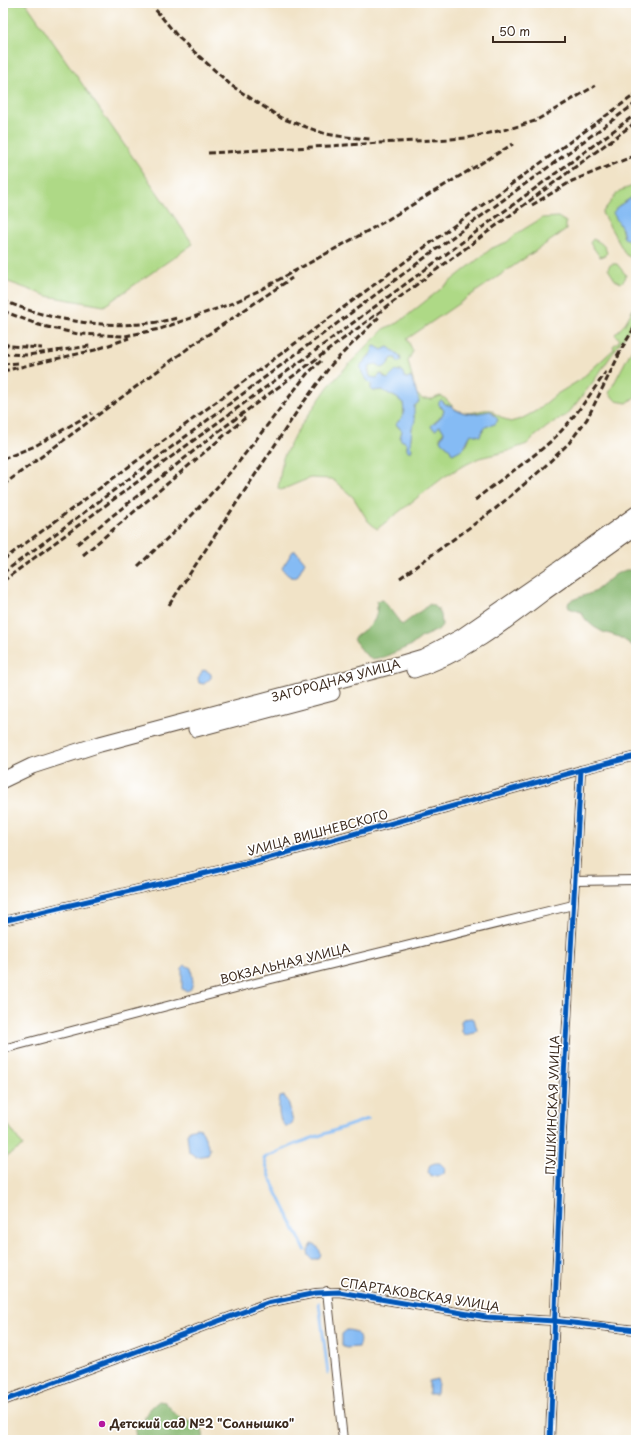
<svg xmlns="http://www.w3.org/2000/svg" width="639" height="1443" font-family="'Playpen Sans',sans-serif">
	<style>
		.green { fill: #aed986; stroke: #748252; fill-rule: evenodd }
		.forest { fill: #8ab973; stroke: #627248 }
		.water { fill: #85bbf4; stroke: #607289 }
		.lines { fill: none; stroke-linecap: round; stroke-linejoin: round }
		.stream { stroke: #85bbf4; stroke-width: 3 }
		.street-casing { stroke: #564637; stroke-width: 10 }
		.highway-casing { stroke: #564637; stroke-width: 17 }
		.street { stroke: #fff; stroke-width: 8 }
		.highway { stroke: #fff; stroke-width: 15 }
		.rail { stroke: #3b2a1e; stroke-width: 3; stroke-dasharray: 6 3; stroke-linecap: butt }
		.cycleway-casing { stroke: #fff; stroke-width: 8 }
		.cycleway { stroke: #0057b8; stroke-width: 5 }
		.poi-dot { fill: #b5179e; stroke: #fff; stroke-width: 1.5 }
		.labels { text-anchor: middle; stroke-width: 3.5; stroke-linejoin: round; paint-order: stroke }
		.street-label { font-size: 12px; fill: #3b2a1e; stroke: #fff }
		.poi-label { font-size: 12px; font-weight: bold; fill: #3b2a1e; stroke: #fff; text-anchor: start }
	</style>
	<rect width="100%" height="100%" fill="#fff"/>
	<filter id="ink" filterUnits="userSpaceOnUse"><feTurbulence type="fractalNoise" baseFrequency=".025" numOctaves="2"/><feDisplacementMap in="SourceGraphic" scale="8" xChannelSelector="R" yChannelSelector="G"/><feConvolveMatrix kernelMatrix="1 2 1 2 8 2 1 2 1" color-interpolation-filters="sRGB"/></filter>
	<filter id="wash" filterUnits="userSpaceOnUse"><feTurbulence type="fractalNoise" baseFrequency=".012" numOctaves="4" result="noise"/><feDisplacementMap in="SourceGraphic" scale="16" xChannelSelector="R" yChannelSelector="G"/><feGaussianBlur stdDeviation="0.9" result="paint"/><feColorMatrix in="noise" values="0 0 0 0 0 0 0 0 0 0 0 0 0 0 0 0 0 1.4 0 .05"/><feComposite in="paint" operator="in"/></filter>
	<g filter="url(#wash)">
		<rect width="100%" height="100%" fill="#f1e3c7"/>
		<!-- green -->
		<g class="green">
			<path d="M3,3H26L193,244L104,306L47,296L3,280Z"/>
			<path d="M636,185V198H631L617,207L623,236L630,241L636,239V260L626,255L602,213L619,191Z"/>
			<path d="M558,217L566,222V230L407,339L413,351L408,361L416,393L422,399H432L440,396C448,398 451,407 457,410C473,417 479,408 492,410L494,413L510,422L521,419L536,411L557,394L580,380L614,349L613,346L620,340L615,334L624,325L636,304V318L622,340L593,382L567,415L555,421L534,437L527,444L505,452L479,458L461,467L444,477L377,529L368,521L353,497L332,479L310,478L281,490L278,488L283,458L295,434L328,387L349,364L385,328L398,323L492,248L507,242L516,234L542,218ZM375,346L382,350L388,347L400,356L401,360L400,362L396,358H392L386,366L382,368L377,364L371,365L369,369L370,377L376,379L380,374H383L386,379H388L395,372L402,371L405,378L411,377L412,378C414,386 418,395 418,403L415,404C413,408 413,415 415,419L412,428L410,446L412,449L411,452L407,450V443L401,440L400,438L402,431L397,426L398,421C404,419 404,409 403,403L397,398L382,390L373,391L371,389V384C365,379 361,373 361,365L372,352L373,347ZM443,401L445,404C452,406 451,407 456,410C467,416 481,413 492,412L498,420L495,424C486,426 484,426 480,436L471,433L467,444L453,454L450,449L440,440V437L444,432L441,427L439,426L435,430L431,427L432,425C437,420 443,417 444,410L440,407Z"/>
			<path d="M593,239C600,242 605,245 607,253L604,256L600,257L590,243Z"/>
			<path d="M612,264H617L626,275L625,279L621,283L615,280L608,269L609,266Z"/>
			<path d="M636,346V396L627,403L616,401L609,393L633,347Z"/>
			<path d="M9,1126L23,1146L3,1159V1130Z"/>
		</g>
		<!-- forest -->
		<g class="forest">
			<path d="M626,570H630L636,574V648L620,637L603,632L594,627L586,620L581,612L569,608L568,605L569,602L572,600L594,592L616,574Z"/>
			<path d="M383,600L402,625L430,604L438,609L441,615L442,625L438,630L422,637L412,645L384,657L372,659L365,654L353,639C370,623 378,626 377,601Z"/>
			<path d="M159,1401L165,1402C170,1407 172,1412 178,1416C189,1423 206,1423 203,1440H136L135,1430L144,1424C144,1412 151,1408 159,1401Z"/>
		</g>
		<!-- water -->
		<g class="water">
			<path d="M631,198H636V239L630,241L624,238L622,229L613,213L617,207Z"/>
			<path d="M375,346L382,350L388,347L399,355L401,360L400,362H397L396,358H392L386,366L382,368L377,364L371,365L368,370L370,377L377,378L381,374L385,378L388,379L396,371H402L405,378H411C413,382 419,399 419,402L414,406V417L415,421L412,428L410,446L412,449L411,452L407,450V443L401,440L400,438L402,431L396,424L402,418L404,410L403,403L397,398L382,390L373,391L371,389V384C366,379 360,373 361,365L372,353L373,347Z"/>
			<path d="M441,400L445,404L451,406L456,410L465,413L473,414L491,411L498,420L495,424C486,427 484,425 480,436L471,434C464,445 467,448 452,454L450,449L440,440L444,432L441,427L439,426L436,430L431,427L432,425C437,420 443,417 444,410L439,405V402Z"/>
			<path d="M293,551H296L305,562L297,577C290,579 285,573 282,568Z"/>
			<path d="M203,670L207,671L211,674V678L204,684L199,683L198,678Z"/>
			<path d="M185,965L191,968L193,982L191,989L187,991L182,989V968Z"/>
			<path d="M471,1018L474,1019L477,1030L475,1033L465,1035L462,1032L461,1021L463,1019Z"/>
			<path d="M284,1096L288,1101L293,1122L289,1126H285C278,1120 278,1106 280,1097Z"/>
			<path d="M196,1128L201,1129L210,1149L208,1155L196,1157L189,1152L187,1134L189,1130Z"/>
			<path d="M435,1163H440L445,1168L444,1174L438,1177L431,1176L428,1172L430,1165Z"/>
			<path d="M312,1244H315C319,1249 323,1254 319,1259H312L309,1256L308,1251Z"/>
			<path d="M347,1330C357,1330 363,1338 358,1347L346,1348L342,1346V1334Z"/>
			<path d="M437,1379L438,1381L437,1394H429V1381Z"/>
		</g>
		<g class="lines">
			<!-- stream -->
			<g class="stream">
				<path d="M305,1250L273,1185L264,1158L298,1143L368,1119"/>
				<path d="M319,1303L328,1373"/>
			</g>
		</g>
	</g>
	<g filter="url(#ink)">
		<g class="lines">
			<!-- street casing -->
			<g class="street-casing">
				<g id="street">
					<path d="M574,881L636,880"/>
					<path d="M3,921L257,861L581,770L636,756"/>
					<path d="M3,1049L251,984L573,905"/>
					<path d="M327,1291L343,1440"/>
					<path d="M3,1401L267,1303L316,1293L339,1292L486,1317L555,1321L636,1330"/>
					<path d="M550,1440L564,1077L581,770"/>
				</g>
			</g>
			<!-- highway casing -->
			<g class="highway-casing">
				<g id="highway">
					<path d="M414,670C462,655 503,624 542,594C573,572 605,549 636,527"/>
					<path d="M196,729L332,693"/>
					<path d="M3,780L32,766L100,744L389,667L423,657L461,637L552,574L636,514"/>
				</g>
			</g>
			<!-- street -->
			<use href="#street" class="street"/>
			<!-- highway -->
			<use href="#highway" class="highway"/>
			<!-- rail -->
			<g class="rail">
				<path d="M150,3L179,38L232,86L281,118L326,134L345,137L371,139"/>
				<path d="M208,153L467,138L512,128L535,121L595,86"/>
				<path d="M532,205L572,181L636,155"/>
				<path d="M3,300C52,323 124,332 177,318"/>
				<path d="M3,311L39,325L78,334L125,336L160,329L233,303L260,290L382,223L513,144"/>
				<path d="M3,343L10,346L42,348"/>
				<path d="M3,354L28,355L90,346"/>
				<path d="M617,356L636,325"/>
				<path d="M3,364L18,363"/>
				<path d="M3,371L95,350L129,338"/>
				<path d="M3,459L35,446L92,413"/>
				<path d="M3,485L194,344L292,278"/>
				<path d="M475,500C499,480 526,463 550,442C572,422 589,396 606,372"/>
				<path d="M77,544L215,434L636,122"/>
				<path d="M83,555L245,418"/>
				<path d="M3,560L448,230L636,94"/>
				<path d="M138,566L193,514L234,468L307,374L321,361"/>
				<path d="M3,573L454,236L636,103"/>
				<path d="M400,578L495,509L541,470L569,443L587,419L621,351"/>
				<path d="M3,581L636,114"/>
				<path d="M169,605L300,407L332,364L379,317"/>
			</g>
			<!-- cycleway casing -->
			<g class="cycleway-casing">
				<g id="cycleway">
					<path d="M3,921L257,861L581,770L636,756"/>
					<path d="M3,1401L267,1303L316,1293L339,1292L486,1317L555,1321L636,1330"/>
					<path d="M550,1440L564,1077L581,770"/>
				</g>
			</g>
			<!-- cycleway -->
			<use href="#cycleway" class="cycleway"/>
		</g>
	</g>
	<!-- markers -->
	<circle class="poi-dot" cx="102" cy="1424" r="4"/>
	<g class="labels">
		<!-- street labels -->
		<g class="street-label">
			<text transform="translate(336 681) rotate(-15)" y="4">ЗАГОРОДНАЯ УЛИЦА</text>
			<text transform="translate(318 833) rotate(-15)" y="4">УЛИЦА ВИШНЕВСКОГО</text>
			<text transform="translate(285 964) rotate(-14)" y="4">ВОКЗАЛЬНАЯ УЛИЦА</text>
			<text transform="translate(553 1105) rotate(-88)" y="4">ПУШКИНСКАЯ УЛИЦА</text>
			<text transform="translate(420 1295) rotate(9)" y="4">СПАРТАКОВСКАЯ УЛИЦА</text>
		</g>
		<!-- poi labels -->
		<g class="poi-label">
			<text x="110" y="1428">Детский сад №2 "Солнышко"</text>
		</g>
	</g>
	<!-- margin -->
	<rect width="639" height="1443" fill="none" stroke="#fff" stroke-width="16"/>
	<!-- scale -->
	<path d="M493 36v6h72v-6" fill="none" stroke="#3b2a1e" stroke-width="2"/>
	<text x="499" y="36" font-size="12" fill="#3b2a1e" stroke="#ffffff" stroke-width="3" paint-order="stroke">50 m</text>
</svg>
